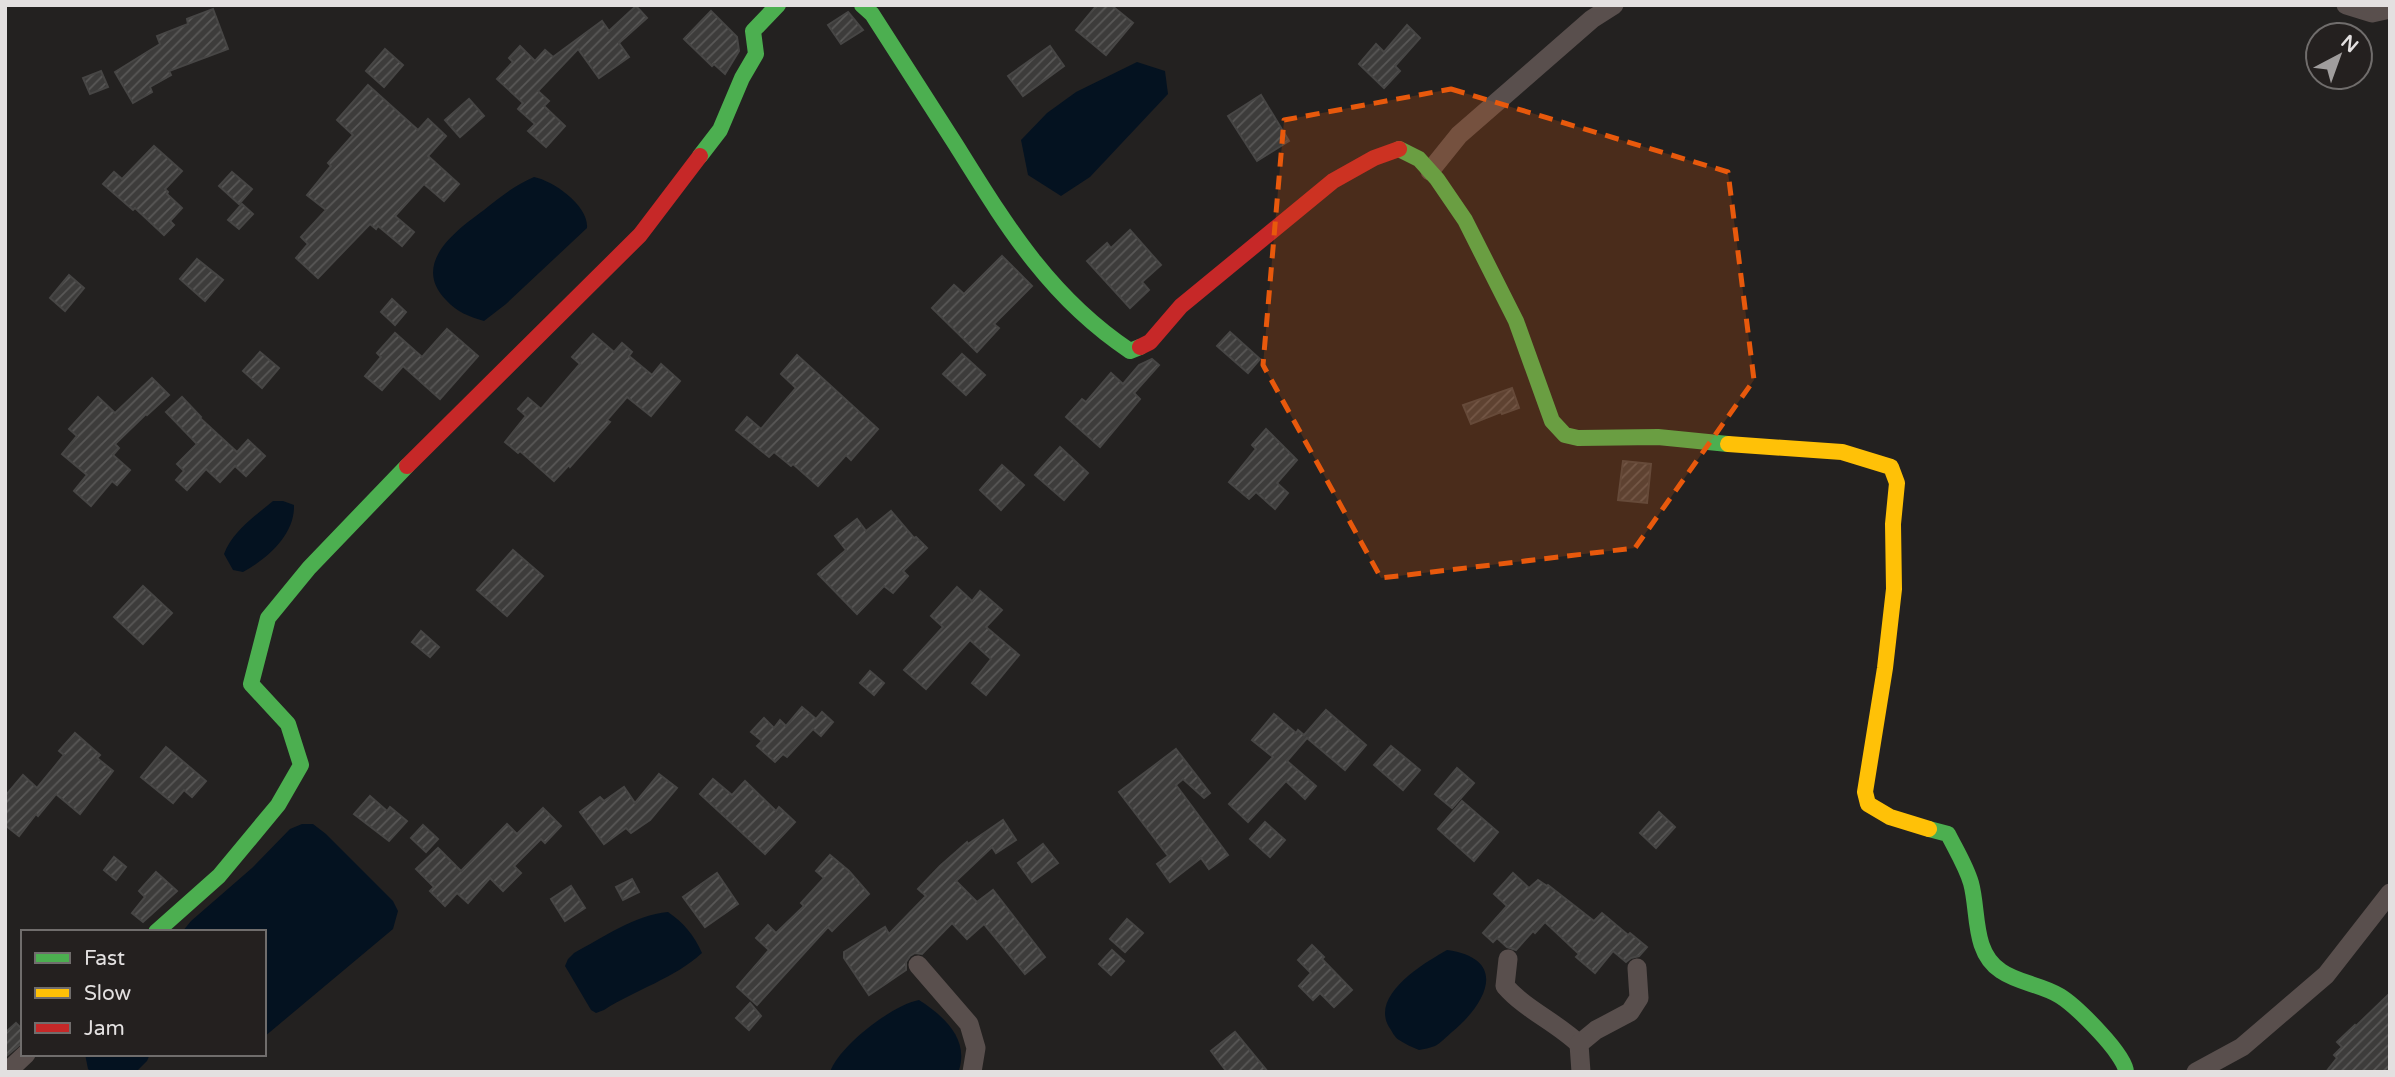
<svg xmlns="http://www.w3.org/2000/svg" width="2395" height="1077" font-family="'Varela Round',sans-serif">
	<style>
		.water { fill: #041220 }
		.building { fill: url(#building-hatch); stroke: #474645; stroke-width: 2 }
		.lines { fill: none; stroke-linecap: round; stroke-linejoin: round }
		.street { stroke: #594f4d; stroke-width: 19 }
		.fast { stroke: #4caf50; stroke-width: 16 }
		.slow { stroke: #ffc107; stroke-width: 16 }
		.jam { stroke: #c62828; stroke-width: 16 }
		.marked { fill: #e8590c; fill-opacity: 0.2; stroke: #e8590c; stroke-width: 5; stroke-dasharray: 14 9; stroke-linejoin: round }
	</style>
	<defs>
		<pattern id="building-hatch" width="6" height="6" patternUnits="userSpaceOnUse" patternTransform="scale(1.75)"><rect width="6" height="6" fill="#3d3c3b"/><path d="M-1 1l2-2M0 6l6-6M5 7l2-2" fill="none" stroke="#595857"/></pattern>
	</defs>
	<rect width="100%" height="100%" fill="#232120"/>
	<!-- water -->
	<g class="water">
		<path d="M1137,62L1165,71L1168,94L1090,177L1061,196L1028,175L1021,140L1047,113L1076,92Z"/>
		<path d="M534,177C554,181 589,206 587,228L506,304L484,321C468,316 458,313 446,300C411,264 455,231 484,210C500,197 515,185 534,177Z"/>
		<path d="M273,501H283L294,505C295,535 267,559 243,572L233,570L224,554C233,531 255,516 273,501Z"/>
		<path d="M302,824H313L326,834L393,901L398,911L393,929L264,1037V932H182L191,921L252,868L290,829Z"/>
		<path d="M668,912C684,923 694,935 702,953C675,978 635,990 604,1010L596,1013L591,1010L565,966L568,959L574,953C602,938 635,915 668,912Z"/>
		<path d="M1447,950C1510,959 1486,1004 1452,1032C1446,1037 1441,1043 1435,1046C1430,1048 1424,1049 1419,1050C1412,1047 1405,1044 1399,1040C1394,1037 1392,1031 1389,1027C1370,995 1424,963 1447,950Z"/>
		<path d="M919,1000C944,1016 969,1039 959,1070L830,1072C839,1046 892,1005 919,1000Z"/>
		<path d="M85,1054H150L147,1061L136,1072H91L88,1069Z"/>
	</g>
	<!-- building -->
	<g class="building">
		<path d="M1097,5H1111L1133,23L1106,55L1076,30Z"/>
		<path d="M636,6L647,18L619,43L629,57L599,78L578,49L538,91L549,101L544,106L565,126L546,147L528,131L535,124L518,109L523,103L497,79L513,62L509,58L520,46L535,61L545,50L553,57L602,21L609,31Z"/>
		<path d="M213,9L228,49L169,71L171,75L150,87L152,92L133,103L115,72L160,44L157,36L188,24L187,19Z"/>
		<path d="M711,11L737,37L739,51L725,74L714,64L712,66L684,39Z"/>
		<path d="M848,12L863,30L841,44L828,25Z"/>
		<path d="M1407,25L1420,38L1395,66L1400,71L1384,88L1359,64L1376,44L1384,52Z"/>
		<path d="M1050,46L1064,66L1023,96L1008,76Z"/>
		<path d="M385,49L403,65L384,87L366,71Z"/>
		<path d="M101,71L108,87L90,94L83,78Z"/>
		<path d="M368,85L418,130L428,119L446,136L428,156L459,184L444,201L424,184L395,216L414,232L402,246L378,226L376,229L370,224L318,278L296,258L308,244L301,237L326,210L307,195L331,166L328,163L353,135L337,120Z"/>
		<path d="M1261,95L1289,141L1257,161L1228,116Z"/>
		<path d="M469,99L484,116L460,137L445,120Z"/>
		<path d="M154,146L182,171L165,189L168,192L167,194L182,208L170,221L174,225L164,235L135,208L133,210L103,184L114,172L122,179Z"/>
		<path d="M232,172L252,189L239,204L219,186Z"/>
		<path d="M242,204L253,214L239,229L228,220Z"/>
		<path d="M1130,230L1161,265L1142,282L1149,290L1130,308L1087,261L1107,243L1111,248Z"/>
		<path d="M1002,256L1032,286L994,324L999,328L977,352L932,308L954,285L964,294Z"/>
		<path d="M197,259L223,280L205,301L180,279Z"/>
		<path d="M69,275L84,288L65,311L50,298Z"/>
		<path d="M392,299L406,312L395,325L381,312Z"/>
		<path d="M447,329L478,356L440,399L403,366L382,390L365,376L381,357L377,353L395,333L422,357Z"/>
		<path d="M1230,332L1260,359L1248,373L1217,346Z"/>
		<path d="M593,334L614,352L622,343L632,352L629,356L652,375L661,364L680,381L651,416L627,397L607,420L610,422L570,467L569,465L554,481L520,451L518,453L505,442L526,416L518,409L528,398L541,409L580,364L572,357Z"/>
		<path d="M260,352L279,368L262,388L243,371Z"/>
		<path d="M962,354L985,375L966,395L943,374Z"/>
		<path d="M797,355L878,429L851,460L846,455L818,486L793,464L791,466L774,452L769,457L736,430L747,417L761,429L796,388L781,374Z"/>
		<path d="M1152,359L1159,365L1134,393L1140,399L1100,447L1066,417L1082,399L1086,402L1111,373L1123,384L1139,365Z"/>
		<path d="M152,378L169,395L147,415L146,414L115,444L119,448L113,455L130,470L117,485L112,481L91,506L74,491L87,475L62,454L77,436L69,429L98,397L115,413Z"/>
		<path d="M1512,388L1519,408L1502,414L1501,412L1471,424L1463,405Z"/>
		<path d="M182,397L201,417L200,418L237,452L248,440L265,456L246,476L235,466L220,482L206,469L187,490L176,480L184,471L177,464L197,444L166,412Z"/>
		<path d="M1266,429L1297,460L1277,483L1288,493L1275,509L1256,492L1249,499L1229,482L1256,449L1252,445Z"/>
		<path d="M1060,447L1088,473L1064,500L1035,475Z"/>
		<path d="M1623,461L1651,464L1647,503L1618,500Z"/>
		<path d="M1002,465L1024,485L1001,510L980,490Z"/>
		<path d="M891,511L914,538L916,537L927,548L903,571L908,576L893,593L884,586L857,614L818,574L846,550L835,536L857,519L866,531Z"/>
		<path d="M513,550L543,576L507,616L477,590Z"/>
		<path d="M143,586L172,613L143,644L114,617Z"/>
		<path d="M957,587L972,601L980,591L1002,610L986,627L1019,655L986,695L972,683L991,659L970,640L926,689L904,670L943,627L931,616Z"/>
		<path d="M421,631L439,647L430,657L412,642Z"/>
		<path d="M870,671L884,683L874,695L860,683Z"/>
		<path d="M802,707L816,719L822,712L833,722L821,736L813,729L787,757L783,754L775,762L757,746L762,741L751,732L764,718L774,728L780,720L786,726Z"/>
		<path d="M1326,710L1366,745L1345,770L1307,738L1287,761L1316,786L1305,799L1286,781L1248,822L1229,804L1273,757L1252,740L1274,714L1296,733L1298,730L1304,735Z"/>
		<path d="M75,733L100,755L97,758L113,771L80,814L56,794L38,816L36,814L19,836L5,825V796L23,775L37,788L64,755L59,751Z"/>
		<path d="M1391,746L1420,770L1403,790L1374,765Z"/>
		<path d="M166,747L206,781L192,797L184,790L173,803L141,777Z"/>
		<path d="M1176,749L1210,793L1204,798L1183,779L1176,785L1228,855L1209,869L1201,858L1170,882L1157,864L1168,856L1119,792Z"/>
		<path d="M1457,768L1474,783L1452,808L1435,794Z"/>
		<path d="M659,774L677,788L650,820L631,833L626,828L604,844L580,812L600,797L604,801L624,787L635,803Z"/>
		<path d="M713,779L732,795L745,781L776,811L779,807L795,822L765,854L700,794Z"/>
		<path d="M370,796L387,811L390,807L407,821L389,841L354,814Z"/>
		<path d="M1462,801L1498,832L1474,861L1438,829Z"/>
		<path d="M543,808L561,826L545,843L541,839L514,866L521,873L503,891L490,878L468,903L457,893L445,906L430,891L434,887L416,869L438,848L461,871L507,824L517,834Z"/>
		<path d="M1659,812L1675,827L1656,848L1640,833Z"/>
		<path d="M1003,820L1016,840L996,853L992,847L956,881L977,902L993,890L1045,957L1025,974L984,924L967,939L952,923L922,954L915,953L910,956L906,962V970L869,995L844,958V952L885,927L889,934L926,896L918,889L940,866L967,842L968,844Z"/>
		<path d="M1265,822L1285,840L1270,857L1250,839Z"/>
		<path d="M423,825L438,839L426,852L411,838Z"/>
		<path d="M1043,844L1058,863L1032,882L1018,863Z"/>
		<path d="M830,855L849,871L869,894L832,931L828,927L757,1005L737,987L769,950L756,938L768,925L776,933L804,906L801,903L824,878L816,871Z"/>
		<path d="M114,857L126,867L116,880L104,870Z"/>
		<path d="M156,872L177,891L143,922L132,913L145,897L139,891Z"/>
		<path d="M717,873L738,904L705,927L683,897Z"/>
		<path d="M1513,873L1529,888L1538,880L1547,886L1548,885L1594,921L1602,913L1628,935L1630,933L1647,947L1639,956L1631,958L1626,962L1613,951L1595,973L1576,957L1579,954L1545,922L1535,933L1533,931L1516,950L1507,947L1497,938L1493,942L1483,933L1507,906L1494,894Z"/>
		<path d="M632,879L639,892L623,900L616,887Z"/>
		<path d="M571,886L585,908L565,921L551,899Z"/>
		<path d="M1127,919L1143,933L1125,952L1110,939Z"/>
		<path d="M1312,945L1324,957L1322,959L1352,990L1334,1007L1320,993L1313,1000L1299,986L1311,973L1298,960Z"/>
		<path d="M1112,950L1124,961L1111,975L1099,964Z"/>
		<path d="M2390,993V1072H2326L2337,1058L2334,1055L2342,1047L2337,1042L2355,1025L2356,1026Z"/>
		<path d="M750,1003L761,1016L749,1030L736,1018Z"/>
		<path d="M16,1023L23,1030V1042L5,1057V1033Z"/>
		<path d="M1235,1032L1268,1072H1227L1211,1051Z"/>
	</g>
	<g class="lines">
		<!-- street -->
		<g class="street">
			<path d="M2346,5L2372,13L2390,9"/>
			<path d="M1430,171L1459,135L1592,19L1614,5"/>
			<path d="M1508,959L1505,986C1526,1010 1556,1022 1579,1044"/>
			<path d="M918,965L969,1024L976,1048L972,1072"/>
			<path d="M7,1072L26,1054"/>
			<path d="M1581,1072L1579,1044L1596,1030L1630,1012L1639,998L1637,968"/>
			<path d="M2196,1072L2242,1047L2326,975L2390,893"/>
		</g>
		<!-- fast -->
		<g class="fast">
			<path d="M862,5L872,14C900,57 928,101 956,145C1006,225 1049,297 1130,351L1140,347"/>
			<path d="M1399,149L1419,159L1437,179L1465,220L1516,321L1552,421L1565,435L1578,438L1658,437L1728,444"/>
			<path d="M700,156L720,130L742,78L756,54L753,31L778,5"/>
			<path d="M1929,829L1948,834C1956,850 1966,866 1971,883C1979,912 1972,952 2001,971C2018,983 2043,985 2060,996C2076,1006 2126,1055 2126,1072"/>
			<path d="M156,932L219,876L278,805L301,765L288,724L251,684L268,618L309,568L407,466"/>
		</g>
		<!-- slow -->
		<path class="slow" d="M1728,444L1842,452L1891,467L1897,483L1893,524L1894,589L1885,668L1865,792L1868,804L1890,817L1929,829"/>
		<!-- jam -->
		<g class="jam">
			<path d="M1140,347L1150,342L1181,306L1333,181L1374,158L1399,149"/>
			<path d="M407,466L640,235L700,156"/>
		</g>
	</g>
	<!-- marked area -->
	<path class="marked" d="M1451,89L1728,172L1754,380L1635,548L1381,578L1263,365L1284,120Z"/>
	<!-- border -->
	<rect width="2395" height="1077" fill="none" stroke="#e3e0e0" stroke-width="14"/>
	<!-- legend -->
	<rect x="21" y="930" width="245" height="126" fill="#24201f" stroke="#706d6c" stroke-width="2"/>
	<rect x="35" y="953" width="35" height="10" fill="#4caf50" stroke="#706d6c" stroke-width="2"/>
	<text x="84" y="965" font-size="21" fill="#e3e0e0">Fast</text>
	<rect x="35" y="988" width="35" height="10" fill="#ffc107" stroke="#706d6c" stroke-width="2"/>
	<text x="84" y="1000" font-size="21" fill="#e3e0e0">Slow</text>
	<rect x="35" y="1023" width="35" height="10" fill="#c62828" stroke="#706d6c" stroke-width="2"/>
	<text x="84" y="1035" font-size="21" fill="#e3e0e0">Jam</text>
	<!-- north arrow -->
	<g transform="translate(2339 56) rotate(41)"><circle r="33" fill="#24201f" stroke="#706d6c" stroke-width="2"/>
	<path d="M0-5L12 26L0 18L-12 26Z" fill="#a09d9d"/>
	<text y="-10" font-size="19" font-weight="bold" text-anchor="middle" fill="#e3e0e0">N</text>
	</g>
</svg>
